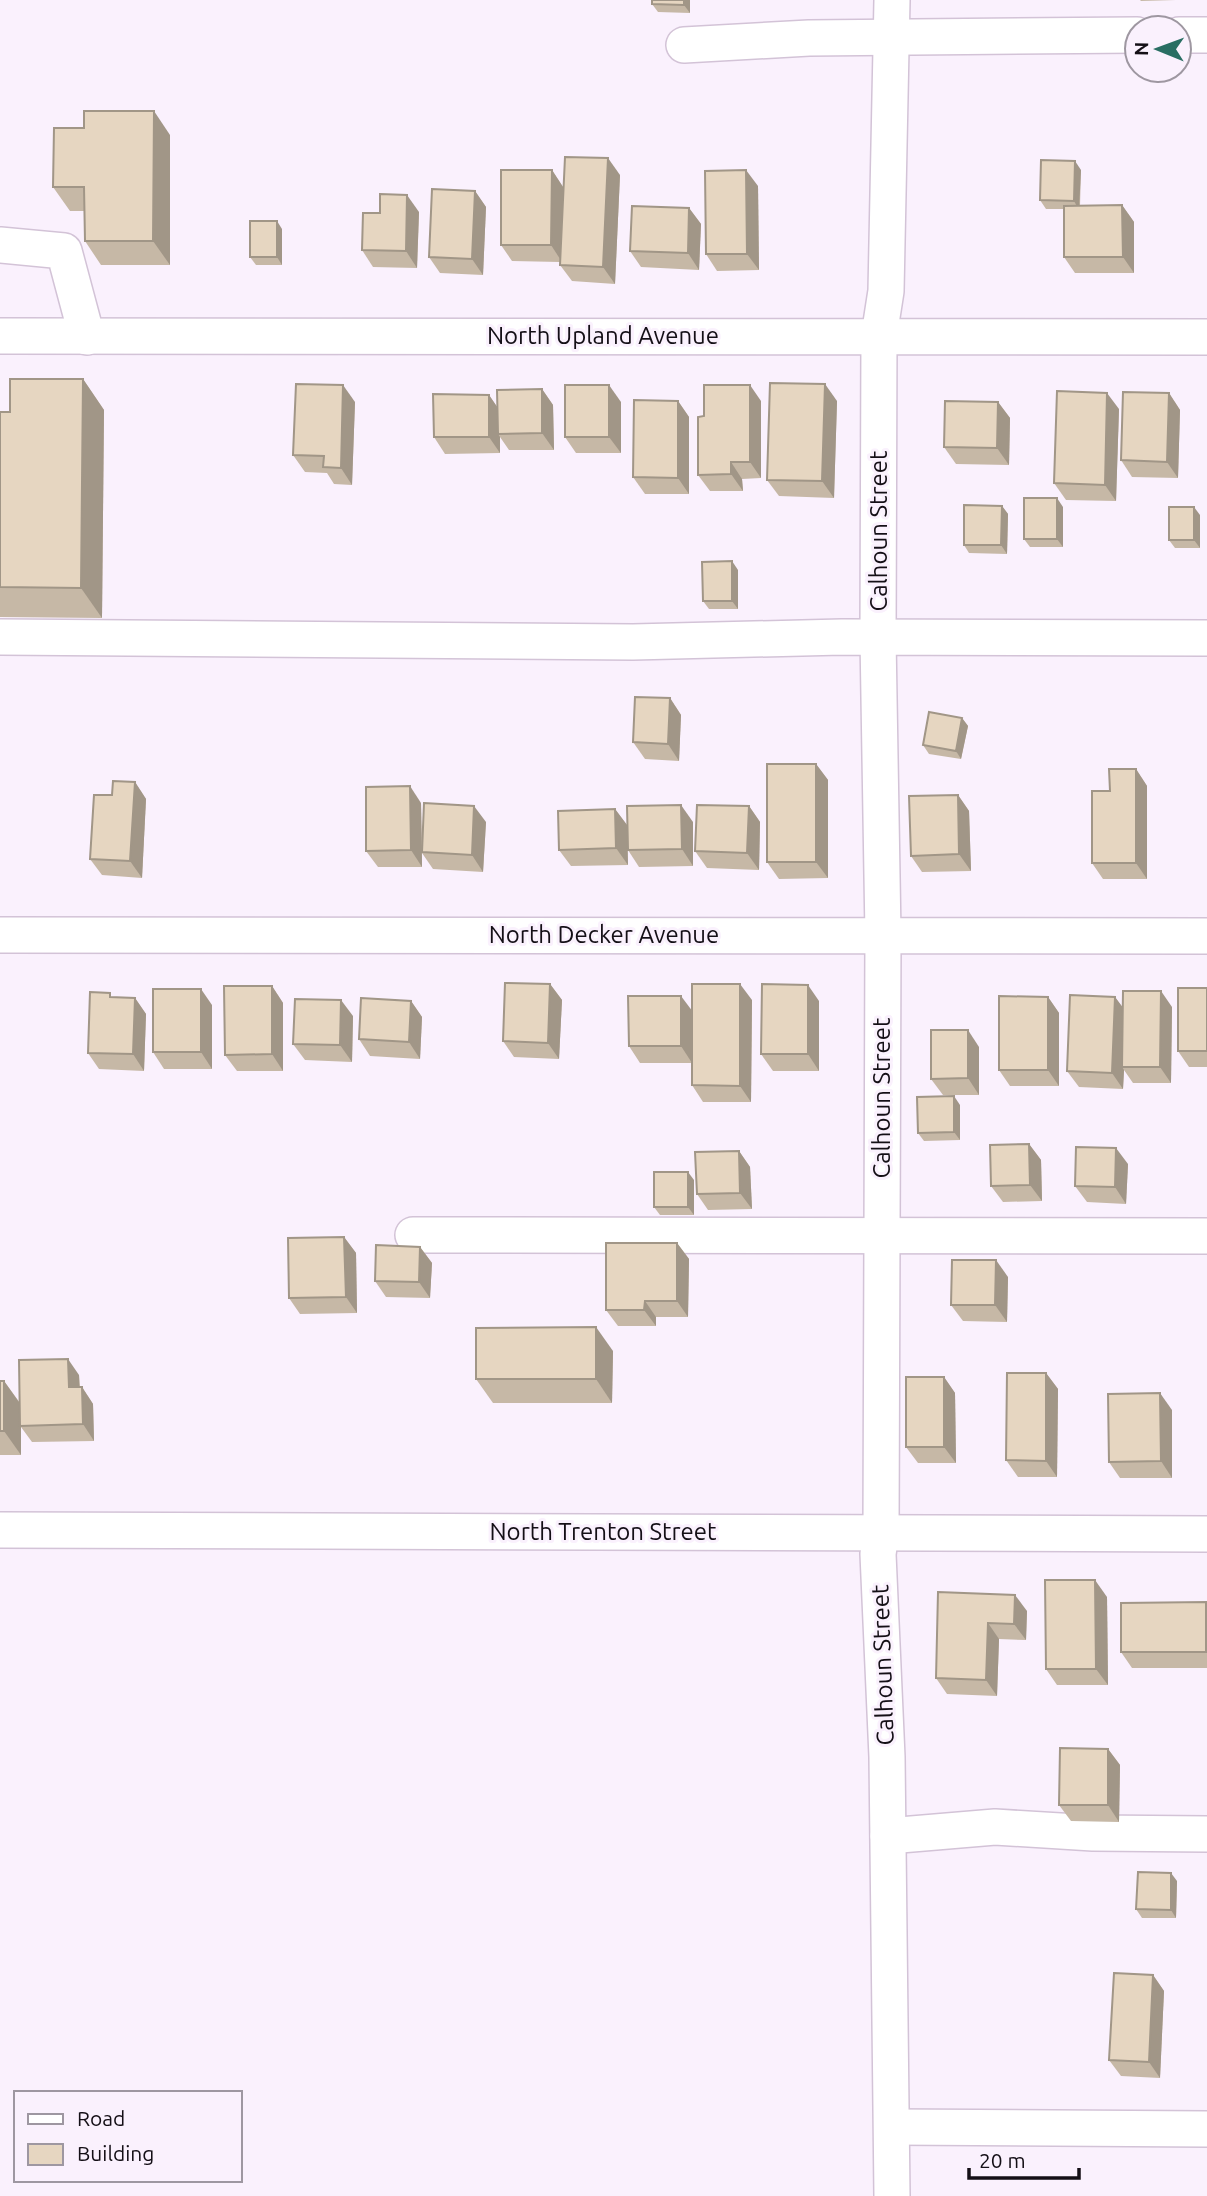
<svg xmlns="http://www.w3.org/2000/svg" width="1207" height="2196" font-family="Ubuntu,sans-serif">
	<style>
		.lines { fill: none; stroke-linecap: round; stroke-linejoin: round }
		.minor-casing { stroke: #d3c3d7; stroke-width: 38 }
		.minor { stroke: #fff; stroke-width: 35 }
		.wall { fill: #c6b8a6 }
		.shaded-wall { fill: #a19687 }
		.building { fill: #e6d6c1; stroke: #a19687; stroke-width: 2 }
		.labels { text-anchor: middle; stroke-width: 6; stroke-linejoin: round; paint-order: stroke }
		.street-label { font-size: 24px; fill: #140f16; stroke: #faf1fd }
	</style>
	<rect width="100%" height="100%" fill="#faf1fd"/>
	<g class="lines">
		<!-- minor casing -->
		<g class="minor-casing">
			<g id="minor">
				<path d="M892,0L886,291L879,336L878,638L883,935L881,1533L878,1554L887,1757L892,2196"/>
				<path d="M1179,35H1207"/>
				<path d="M684,45L809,38L1137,35"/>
				<path d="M0,245L64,251L87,337"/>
				<path d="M0,336L1207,337"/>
				<path d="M0,637L633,642L842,637L1207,638"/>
				<path d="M0,935L1207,936"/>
				<path d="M413,1235L1207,1236"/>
				<path d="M0,1530L1207,1534"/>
				<path d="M888,1836L995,1827L1093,1833L1207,1834"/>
				<path d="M893,2127L1207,2129"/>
			</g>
		</g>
		<!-- minor -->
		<use href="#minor" class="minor"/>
	</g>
	<!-- wall -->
	<g class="wall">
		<path d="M690,0V13L658,12L652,4Z"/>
		<path d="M1140,0H1176L1141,1Z"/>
		<path d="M170,135V265H101L85,241L84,211H70L53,187Z"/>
		<path d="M552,170L563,187V211L620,175L615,284L572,281L560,265V262L512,261L501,245Z"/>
		<path d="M1081,170L1080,206L1122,205L1134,222V273H1075L1064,257V209H1046L1040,200Z"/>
		<path d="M758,186L759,270L717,271L706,254Z"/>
		<path d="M475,191L486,207L483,275L440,273L429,257Z"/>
		<path d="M689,208L701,224L699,270L641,267L630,251Z"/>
		<path d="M419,212L417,268L373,267L362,250L380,213Z"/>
		<path d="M282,229V265H256L250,257Z"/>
		<path d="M83,379L104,410L102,618L0,617V412H10Z"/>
		<path d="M542,389L553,405L554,450H509L500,437V453L445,454L434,437L489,395L497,407Z"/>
		<path d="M1169,393L1180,410L1178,478L1132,477L1121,460Z"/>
		<path d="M678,401L689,417V494H645L633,477Z"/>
		<path d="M761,401V478L742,479L743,491H710L698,475L704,416Z"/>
		<path d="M837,401L834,498L779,496L767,480Z"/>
		<path d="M355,402L352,485L334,484L327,473L305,472L293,455Z"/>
		<path d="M621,402V453H576L565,437Z"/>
		<path d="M998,402L1010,418L1009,465L956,464L944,447Z"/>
		<path d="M1119,409L1116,501L1066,500L1054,483Z"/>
		<path d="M1002,506L1008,514L1007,554L969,553L964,545Z"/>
		<path d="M1063,507V547H1030L1024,539Z"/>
		<path d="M1200,515V548H1175L1169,540Z"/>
		<path d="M738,570V609H709L703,601Z"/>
		<path d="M670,698L681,715L679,761L645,759L633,742Z"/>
		<path d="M962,718L968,726L961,759L929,754L923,745Z"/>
		<path d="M816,764L828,780V878L779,879L767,862Z"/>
		<path d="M1136,769L1147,786V879H1103L1092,863L1110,791Z"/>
		<path d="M135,782L146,799L142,878L102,875L90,859L112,795Z"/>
		<path d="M958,795L969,811L971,871L922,872L911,856Z"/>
		<path d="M421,803L422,847L486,822L483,872L433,869L422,853V867H378L366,851Z"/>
		<path d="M749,806L760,822L759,870L707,868L695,851Z"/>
		<path d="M615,809L627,825L628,865L571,866L559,850Z"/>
		<path d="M693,822V866L639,867L628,850Z"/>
		<path d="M550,984L562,1000L559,1059L514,1057L503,1041Z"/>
		<path d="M272,986L283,1003V1071H237L225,1055Z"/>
		<path d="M1207,988V1067H1189L1178,1051Z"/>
		<path d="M113,997L135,998L146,1014L144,1071L99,1069L88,1053Z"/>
		<path d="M1048,997L1059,1013V1086H1010L999,1070Z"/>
		<path d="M1115,997L1122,1007H1172L1171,1083H1133L1124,1070L1123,1089L1079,1087L1067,1071Z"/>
		<path d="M752,1000L751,1102H703L692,1085V1063H640L629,1046Z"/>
		<path d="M411,1001L422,1017L420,1059L370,1056L359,1039Z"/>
		<path d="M819,1001V1071H773L761,1054Z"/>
		<path d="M212,1005V1069H164L153,1052Z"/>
		<path d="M353,1016L352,1062L305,1060L293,1044Z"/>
		<path d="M979,1047V1095H943L931,1079Z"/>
		<path d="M960,1105V1140L924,1141L918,1133Z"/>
		<path d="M1029,1144L1041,1160L1042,1201L1003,1202L991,1186Z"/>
		<path d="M739,1151L750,1167L752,1209L708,1210L697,1194Z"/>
		<path d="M1128,1164L1126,1204L1087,1202L1075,1186Z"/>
		<path d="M694,1180V1215H660L654,1207Z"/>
		<path d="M344,1237L356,1253L357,1313L300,1314L289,1298Z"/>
		<path d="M677,1243L689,1259L688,1317H656V1326H618L606,1310Z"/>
		<path d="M420,1247L432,1263L430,1298L386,1297L375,1281Z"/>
		<path d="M1008,1277L1007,1322L963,1321L951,1305Z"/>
		<path d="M613,1351L612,1403H493L476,1379Z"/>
		<path d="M1046,1373L1058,1389L1057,1477H1018L1006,1460Z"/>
		<path d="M79,1375L80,1387H82L93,1404L94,1441L32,1442L21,1427V1455H0V1381H4L20,1403Z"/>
		<path d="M944,1377L955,1393L956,1463H918L906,1447Z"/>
		<path d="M1172,1410V1478H1120L1109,1462Z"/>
		<path d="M938,1592L1027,1611L1026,1640L999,1639L997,1696L947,1694L936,1678Z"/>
		<path d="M1107,1597L1108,1685H1057L1046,1669Z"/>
		<path d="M1207,1604V1668H1132L1121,1652Z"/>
		<path d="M1108,1749L1120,1765L1119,1822L1071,1821L1059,1805Z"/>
		<path d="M1177,1881L1176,1918H1142L1136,1909Z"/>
		<path d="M1153,1975L1164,1991L1160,2078L1121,2076L1109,2060Z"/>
	</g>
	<!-- shaded-wall -->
	<g class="shaded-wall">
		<path d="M684,0H690V13L684,5Z"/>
		<path d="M154,111L170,135V265L153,241Z"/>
		<path d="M608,158L620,175L615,284L603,267Z"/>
		<path d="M1075,161L1081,170L1079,210L1074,201Z"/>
		<path d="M552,170L563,187L562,262L551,245Z"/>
		<path d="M746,170L758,186L759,270L747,254Z"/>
		<path d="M475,191L486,207L483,275L472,259Z"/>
		<path d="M407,195L419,212L417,268L406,251Z"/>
		<path d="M1122,205L1134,222V273L1123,257Z"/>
		<path d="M689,208L701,224L699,270L688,253Z"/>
		<path d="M277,221L282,229V265L277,257Z"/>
		<path d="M83,379L104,410L102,618L81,588Z"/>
		<path d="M825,384L837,401L834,498L822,481Z"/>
		<path d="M343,385L355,402L352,485L341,468Z"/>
		<path d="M609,385L621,402V453L609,437Z"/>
		<path d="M750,385L761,401V478L750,462Z"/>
		<path d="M542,389L553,405L554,450L542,433Z"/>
		<path d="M1107,393L1119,409L1116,501L1105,485Z"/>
		<path d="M1169,393L1180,410L1178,478L1167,462Z"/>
		<path d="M489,395L500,411L498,434L500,437V453L489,437Z"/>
		<path d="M678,401L689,417V494L678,478Z"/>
		<path d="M998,402L1010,418L1009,465L997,448Z"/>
		<path d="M731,462L742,479L743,491L731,474Z"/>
		<path d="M1057,498L1063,507V547L1057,539Z"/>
		<path d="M1002,506L1008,514L1007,554L1001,545Z"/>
		<path d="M1194,507L1200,515V548L1194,540Z"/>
		<path d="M732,561L738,570V609L732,601Z"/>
		<path d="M670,698L681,715L679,761L668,744Z"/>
		<path d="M962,718L968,726L961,759L956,751Z"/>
		<path d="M816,764L828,780V878L816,862Z"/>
		<path d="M1136,769L1147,786V879L1136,863Z"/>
		<path d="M135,782L146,799L142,878L130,861Z"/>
		<path d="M410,786L421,803L422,867L411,850Z"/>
		<path d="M958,795L969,811L971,871L959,854Z"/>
		<path d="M681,805L693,822V866L682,849Z"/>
		<path d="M474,806L486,822L483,872L472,855Z"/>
		<path d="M749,806L760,822L759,870L747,853Z"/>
		<path d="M615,809L627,825L628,865L616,848Z"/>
		<path d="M550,984L562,1000L559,1059L548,1043Z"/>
		<path d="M740,984L752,1000L751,1102L740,1086Z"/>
		<path d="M808,985L819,1001V1071L808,1054Z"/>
		<path d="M272,986L283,1003V1071L272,1054Z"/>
		<path d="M201,989L212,1005V1069L201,1052Z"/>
		<path d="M1161,991L1172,1007L1171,1083L1160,1067Z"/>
		<path d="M681,996L693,1012L692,1063L681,1046Z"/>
		<path d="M1048,997L1059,1013V1086L1048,1070Z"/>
		<path d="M1115,997L1127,1013L1122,1067L1124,1070L1123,1089L1112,1073Z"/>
		<path d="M135,998L146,1014L144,1071L133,1054Z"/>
		<path d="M341,1000L353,1016L352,1062L340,1045Z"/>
		<path d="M411,1001L422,1017L420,1059L409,1042Z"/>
		<path d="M968,1030L979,1047V1095L968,1078Z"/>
		<path d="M954,1096L960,1105V1140L954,1132Z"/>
		<path d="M1029,1144L1041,1160L1042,1201L1030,1185Z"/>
		<path d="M1116,1148L1128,1164L1126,1204L1115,1187Z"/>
		<path d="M739,1151L750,1167L752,1209L740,1193Z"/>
		<path d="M688,1172L694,1180V1215L688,1207Z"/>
		<path d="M344,1237L356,1253L357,1313L346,1297Z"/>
		<path d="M677,1243L689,1259L688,1317L677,1301Z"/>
		<path d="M420,1247L432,1263L430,1298L419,1282Z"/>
		<path d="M996,1260L1008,1277L1007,1322L995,1305Z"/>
		<path d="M645,1301L656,1317V1326L644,1310Z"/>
		<path d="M596,1327L613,1351L612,1403L596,1379Z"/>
		<path d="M68,1359L79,1375L80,1404L69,1387Z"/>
		<path d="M1046,1373L1058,1389L1057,1477L1046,1461Z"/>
		<path d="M944,1377L955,1393L956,1463L944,1447Z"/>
		<path d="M4,1381L21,1405V1455L4,1431Z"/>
		<path d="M82,1387L93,1404L94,1441L83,1424Z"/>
		<path d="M1160,1393L1172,1410V1478L1161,1461Z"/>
		<path d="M1095,1580L1107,1597L1108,1685L1096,1669Z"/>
		<path d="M1015,1595L1027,1611L1026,1640L1014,1624Z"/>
		<path d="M1206,1602L1207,1604V1653L1206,1652Z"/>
		<path d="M988,1623L999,1639L997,1696L986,1680Z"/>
		<path d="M1108,1749L1120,1765L1119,1822L1108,1805Z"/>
		<path d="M1171,1873L1177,1881L1176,1918L1171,1910Z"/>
		<path d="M1153,1975L1164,1991L1160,2078L1149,2062Z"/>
	</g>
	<!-- building -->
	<g class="building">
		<path d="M652,0H684V5L652,4Z"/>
		<path d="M84,111H154L153,241H85L84,187H53L54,128H84Z"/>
		<path d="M565,157L608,158L603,267L560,265Z"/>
		<path d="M1041,160L1075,161L1074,201L1040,200Z"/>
		<path d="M501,170H552L551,245H501Z"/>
		<path d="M746,170L747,254H706L705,171Z"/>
		<path d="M432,189L475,191L472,259L429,257Z"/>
		<path d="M380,194L407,195L406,251L362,250L363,213H380Z"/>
		<path d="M1122,205L1123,257H1064V206Z"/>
		<path d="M632,206L689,208L688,253L630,251Z"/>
		<rect x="250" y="221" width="27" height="36"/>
		<path d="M10,379H83L81,588L0,587V412H10Z"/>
		<path d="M770,383L825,384L822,481L767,480Z"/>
		<path d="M296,384L343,385L341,468L323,467L324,456L293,455Z"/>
		<rect x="565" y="385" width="44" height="52"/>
		<path d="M704,385H750V462H731V474L698,475V417L704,416Z"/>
		<path d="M542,389V433L498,434L497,390Z"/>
		<path d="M1057,391L1107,393L1105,485L1054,483Z"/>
		<path d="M1123,392L1169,393L1167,462L1121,460Z"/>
		<path d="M433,394L489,395V437H434Z"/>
		<path d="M634,400L678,401V478L633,477Z"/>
		<path d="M945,401L998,402L997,448L944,447Z"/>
		<rect x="1024" y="498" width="33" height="41"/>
		<path d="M964,505L1002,506L1001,545H964Z"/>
		<rect x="1169" y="507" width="25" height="33"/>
		<path d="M732,561V601H703L702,562Z"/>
		<path d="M635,697L670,698L668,744L633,742Z"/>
		<path d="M929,712L962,718L956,751L923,745Z"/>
		<rect x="767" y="764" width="49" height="98"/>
		<path d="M1109,769H1136V863H1092V791H1110Z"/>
		<path d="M113,781L135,782L130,861L90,859L94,795H112Z"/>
		<path d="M410,786L411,850L366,851V787Z"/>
		<path d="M958,795L959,854L911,856L909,796Z"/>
		<path d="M424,803L474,806L472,855L422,852Z"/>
		<path d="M681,805L682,849L628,850L627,806Z"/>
		<path d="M697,805L749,806L747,853L695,851Z"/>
		<path d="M615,809L616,848L559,850L558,811Z"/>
		<path d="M505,983L550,984L548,1043L503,1041Z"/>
		<path d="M692,984H740V1086L692,1085Z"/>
		<path d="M762,984L808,985V1054H761Z"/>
		<path d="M224,986H272V1054L225,1055Z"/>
		<rect x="1178" y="988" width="29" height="63"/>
		<rect x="153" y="989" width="48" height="63"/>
		<path d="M1123,991H1161L1160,1067H1122Z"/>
		<path d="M90,992L110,993V997L135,998L133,1054L88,1053Z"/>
		<path d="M1070,995L1115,997L1112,1073L1067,1071Z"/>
		<path d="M628,996H681V1046H629Z"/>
		<path d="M999,996L1048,997V1070H999Z"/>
		<path d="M361,998L411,1001L409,1042L359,1039Z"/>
		<path d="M295,999L341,1000L340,1045L293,1044Z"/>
		<path d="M931,1030H968V1078L931,1079Z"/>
		<path d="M954,1096V1132L918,1133L917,1097Z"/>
		<path d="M1029,1144L1030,1185L991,1186L990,1145Z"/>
		<path d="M1076,1147L1116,1148L1115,1187L1075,1186Z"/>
		<path d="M739,1151L740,1193L697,1194L695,1152Z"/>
		<rect x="654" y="1172" width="34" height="35"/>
		<path d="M344,1237L346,1297L289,1298L288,1238Z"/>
		<path d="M606,1243H677V1301H645L644,1310H606Z"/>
		<path d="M376,1245L420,1247L419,1282L375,1281Z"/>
		<path d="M952,1260H996L995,1305H951Z"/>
		<path d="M596,1327V1379H476V1328Z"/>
		<path d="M68,1359L69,1387H82L83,1424L20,1426L19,1360Z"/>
		<path d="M1007,1373H1046V1461L1006,1460Z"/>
		<rect x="906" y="1377" width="38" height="70"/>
		<rect x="0" y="1381" width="4" height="50"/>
		<path d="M1160,1393L1161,1461L1109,1462L1108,1394Z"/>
		<path d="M1045,1580H1095L1096,1669H1046Z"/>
		<path d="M938,1592L1015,1595L1014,1624L988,1623L986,1680L936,1678Z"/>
		<path d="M1206,1602V1652H1121V1603Z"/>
		<path d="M1060,1748L1108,1749V1805H1059Z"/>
		<path d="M1138,1872L1171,1873V1910L1136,1909Z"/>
		<path d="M1114,1973L1153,1975L1149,2062L1109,2060Z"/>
	</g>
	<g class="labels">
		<!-- street labels -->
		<g class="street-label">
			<text x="603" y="344">North Upland Avenue</text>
			<text transform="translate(879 531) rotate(-90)" y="8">Calhoun Street</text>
			<text x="604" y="943">North Decker Avenue</text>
			<text transform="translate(882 1098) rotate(-90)" y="8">Calhoun Street</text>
			<text x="603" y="1540">North Trenton Street</text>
			<text transform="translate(883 1665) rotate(-92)" y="8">Calhoun Street</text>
		</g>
	</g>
	<!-- legend -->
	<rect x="14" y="2091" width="228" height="91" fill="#faf1fd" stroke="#9e97a1" stroke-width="2"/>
	<rect x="28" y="2114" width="35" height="10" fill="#ffffff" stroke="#9e97a1" stroke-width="2"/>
	<text x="77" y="2126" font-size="21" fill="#140f16">Road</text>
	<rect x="28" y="2144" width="35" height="21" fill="#e6d6c1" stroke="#9e97a1" stroke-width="2"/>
	<text x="77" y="2161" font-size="21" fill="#140f16">Building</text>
	<!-- north arrow -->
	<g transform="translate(1158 49) rotate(271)"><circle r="33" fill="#faf1fd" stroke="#9e97a1" stroke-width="2"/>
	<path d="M0-5L12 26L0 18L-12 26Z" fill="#296e63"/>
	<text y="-10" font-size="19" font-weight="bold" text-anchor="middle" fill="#140f16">N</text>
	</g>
	<!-- scale -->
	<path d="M969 2168v10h110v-10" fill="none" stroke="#140f16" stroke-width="3.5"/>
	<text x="979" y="2168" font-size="21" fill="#140f16" stroke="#faf1fd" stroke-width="5" paint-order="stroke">20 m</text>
</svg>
